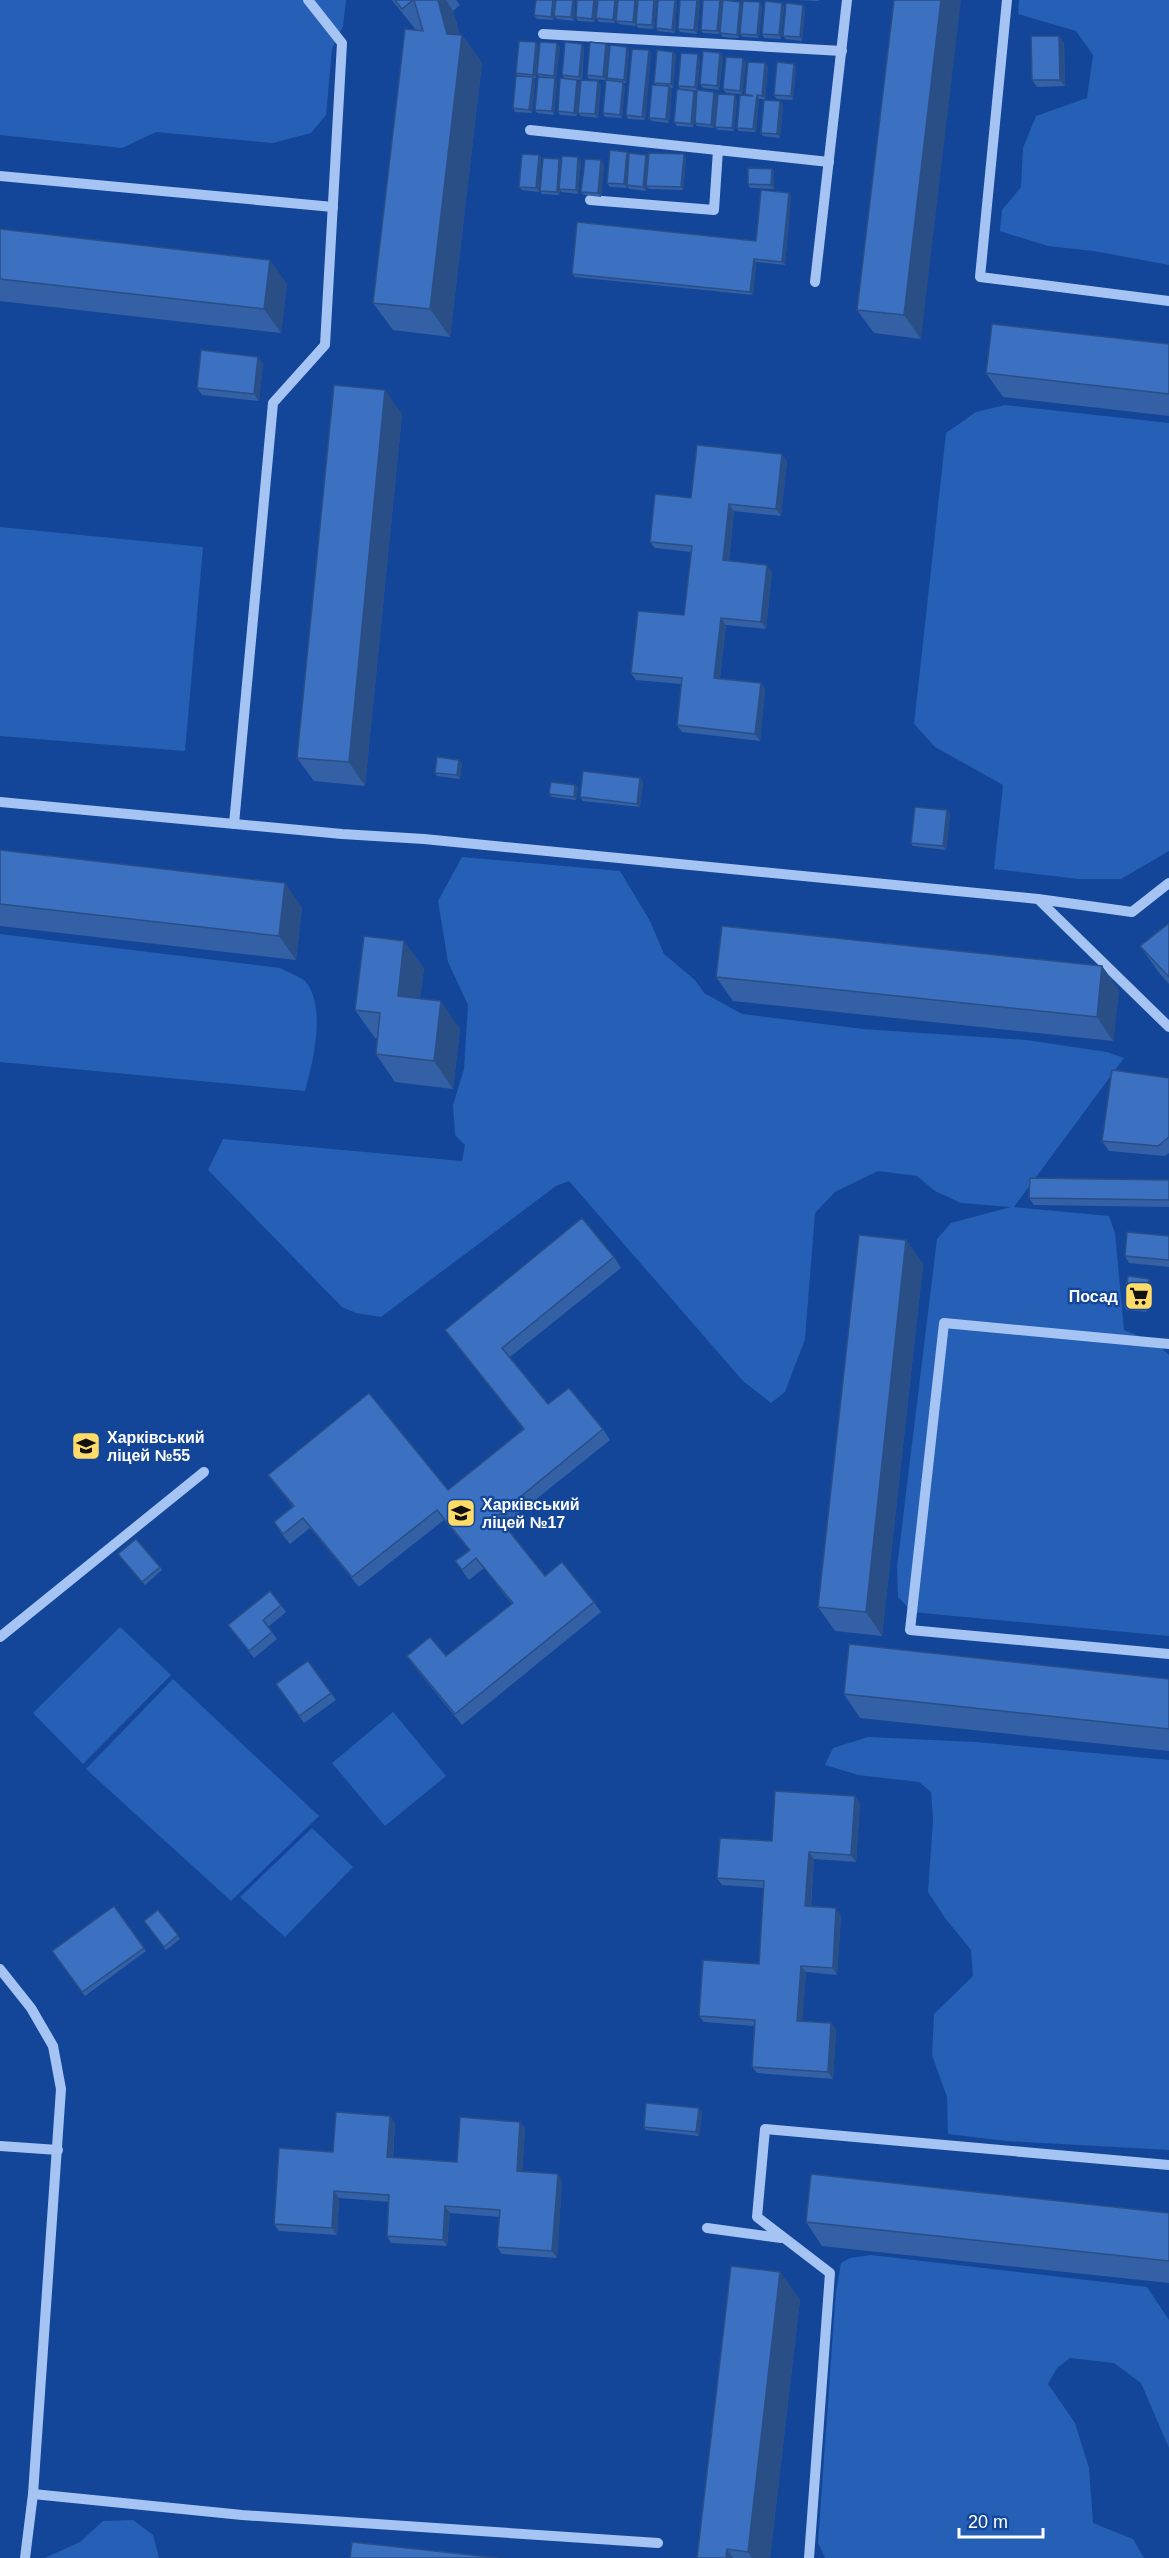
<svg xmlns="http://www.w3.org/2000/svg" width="1169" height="2558" font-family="Helvetica,sans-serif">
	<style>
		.green { fill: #265fb6 }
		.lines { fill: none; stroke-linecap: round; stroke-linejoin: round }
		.minor { stroke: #a6c4f3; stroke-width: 10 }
		.wall { fill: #3460a5 }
		.shaded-wall { fill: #2a4e86 }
		.building { fill: #3c70c0; stroke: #2a4e86; stroke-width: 1.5 }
		.labels { text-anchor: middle; stroke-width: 4.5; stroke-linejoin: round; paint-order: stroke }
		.poi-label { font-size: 16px; font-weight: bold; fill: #fff; stroke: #134698; text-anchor: start }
	</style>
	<rect width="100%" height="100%" fill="#134698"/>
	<!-- green -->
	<g class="green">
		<path d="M0,0H346L343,26L332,49L326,115L311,133L273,143L156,132L122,148L0,135Z"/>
		<path d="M1019,0H1169V265L1094,251L1048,246L1000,231L1002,210L1021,187L1023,148L1036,116L1087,98L1093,55L1076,31L1018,14Z"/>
		<path d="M1005,405L1169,423V851L1121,879H1078L994,869L1003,785L935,747L914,724L946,433L976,412Z"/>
		<path d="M0,527L203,547L185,751L0,736Z"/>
		<path d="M462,857L620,871L650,921L664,954L695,980L704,993L742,1014L863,1029L1026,1040L1107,1052L1124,1058L1014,1207L1109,1216L1115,1233L1124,1330L1156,1343L1169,1355V1636L912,1612L898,1597L897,1567L937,1239L951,1223L1011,1207L961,1203L935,1191L917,1176L878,1171L835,1192L815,1213L805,1339L785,1392L771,1403L743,1381L569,1181L556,1186L381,1317L356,1313L342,1307L208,1170L223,1139L462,1161L465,1145L455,1135L453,1105L464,1069L468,1005L448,962L438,901Z"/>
		<path d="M0,934L280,968C287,972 299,976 305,981C327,1006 313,1062 305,1091L0,1062Z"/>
		<path d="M120,1627L171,1675L83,1764L33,1713Z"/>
		<path d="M173,1679L319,1816L231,1901L86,1769Z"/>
		<path d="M393,1712L446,1776L385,1826L332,1763Z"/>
		<path d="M868,1737L976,1742L1169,1760V2150L1006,2141L948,2134L947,2097L932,2055L934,2014L973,1976L971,1950L945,1918L928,1892L933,1820L931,1792L919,1782L858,1775L825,1765L833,1748Z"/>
		<path d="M312,1828L353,1867L285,1937L240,1897Z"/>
		<path d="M871,2255L1147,2287L1169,2320V2448L1141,2383L1114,2363L1070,2358L1057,2368L1048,2384L1075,2423L1089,2468L1093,2523L1133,2539L1144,2558H825L818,2543L836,2291L841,2263L850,2258Z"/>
		<path d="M133,2520L153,2535L159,2558H45L80,2542L103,2521Z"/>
	</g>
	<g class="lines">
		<!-- minor -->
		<g class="minor">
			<path d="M1007,0L980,277L1169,301"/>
			<path d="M543,34L842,51"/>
			<path d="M530,130L829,162"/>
			<path d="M0,176L333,207"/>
			<path d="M590,200L714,210L718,150"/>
			<path d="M815,282L847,0"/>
			<path d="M0,802L342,834L424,839L1038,899L1169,1027"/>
			<path d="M234,824L273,403L325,345L342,43L308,0"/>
			<path d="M1038,899L1132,912L1169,883"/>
			<path d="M1169,1344L944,1323L910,1630L1169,1654"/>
			<path d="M0,1637L204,1472"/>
			<path d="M0,1969L31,2008L53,2046L61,2089L33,2494L25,2558"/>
			<path d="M0,2146L58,2150"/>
			<path d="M707,2228L781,2238"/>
			<path d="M33,2494L242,2515L658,2543"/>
			<path d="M809,2558L830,2273L757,2217L765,2129L1169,2165"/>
		</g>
	</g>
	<!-- wall -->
	<g class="wall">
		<path d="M392,0H456L460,5L453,11L460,35H462L482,63L450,337L393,330L373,303L416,30Z"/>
		<path d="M555,0L554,20L537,19L534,15Z"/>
		<path d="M575,0L574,21L557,19L554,16Z"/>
		<path d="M597,0L595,22L578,21L576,17Z"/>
		<path d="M598,0H617L615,23L599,22L596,18Z"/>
		<path d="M657,0L654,29L638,28L636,24V26L619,24L616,21Z"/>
		<path d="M658,0H677L675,33L658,31L656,28Z"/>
		<path d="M680,0H699L700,1L697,34L680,32L678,29Z"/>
		<path d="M796,0H819V1Z"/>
		<path d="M894,0L921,339L874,333L857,310Z"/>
		<path d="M723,2L720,34L703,33L701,30Z"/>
		<path d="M740,2L742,5L739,38L723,37L720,33Z"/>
		<path d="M803,5L805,8L802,41L786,39L783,36Z"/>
		<path d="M762,6L759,38L743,37L740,34Z"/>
		<path d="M784,6L781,39L764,38L762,34Z"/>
		<path d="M1059,36L1064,43L1065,86L1037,87L1032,80Z"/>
		<path d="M536,42L538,46L536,78H533L535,81L532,113L515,112L513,108L518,76L516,73Z"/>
		<path d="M560,47L556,79H555L557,82L554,115L537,113L535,110L539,77L537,74Z"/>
		<path d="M584,47L582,80L601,85L598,118L581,116L578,113L581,80L565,79L562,75Z"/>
		<path d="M609,47L606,80L589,79L587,75Z"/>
		<path d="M629,50L626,83H623L625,85L622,118L605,117L603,113L609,81L607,78Z"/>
		<path d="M649,50L651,54L645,120L628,119L626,115Z"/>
		<path d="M673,52L676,55L673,88H670L672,90L669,123L652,121L649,118L656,85L654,83Z"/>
		<path d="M720,53L723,56L719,90L703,88L700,84Z"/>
		<path d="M700,58L697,91L680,89L678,86Z"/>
		<path d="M746,62L742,94L726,93L723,89Z"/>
		<path d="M794,64L796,67L793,100L777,99L774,95Z"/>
		<path d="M768,66L765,99H759L756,132L739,131L737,128L746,95L745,94Z"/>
		<path d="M577,80L580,83L577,116L560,115L558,111Z"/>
		<path d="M677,89L694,127L677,126L674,122Z"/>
		<path d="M717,95L714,128L697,126L695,123Z"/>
		<path d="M737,99L734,131L718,130L715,127Z"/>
		<path d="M780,101L783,105L780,138L763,136L761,133Z"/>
		<path d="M627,152L629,155H646L649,158L646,191L629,189L627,186V188L610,187L607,183Z"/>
		<path d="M684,154L686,158L683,190L649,189L646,186Z"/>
		<path d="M539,155L541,159L539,192L522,190L519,187Z"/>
		<path d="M578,157L581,161L578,194L561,192L560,190L559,195L542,194L540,191L559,159L561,162Z"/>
		<path d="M604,164L601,197L584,195L581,192Z"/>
		<path d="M772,169L774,172V189L750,188L748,184Z"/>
		<path d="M789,193L791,196L785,265L756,262L753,295L575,277L572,274L756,241Z"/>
		<path d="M0,229L287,284L281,333L0,301Z"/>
		<path d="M1169,344V416L1003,397L986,373Z"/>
		<path d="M258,357L263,364L259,401L202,395L197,388Z"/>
		<path d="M402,414L365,786L314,781L297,758Z"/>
		<path d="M787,461L781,516L734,511L729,561L772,572L766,629L726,625L720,678L761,683L765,690L760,741L682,732L677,725L681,684L636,680L631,673L684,615L691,552L655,548L650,542L691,498Z"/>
		<path d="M462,763L460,779L437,776L435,773Z"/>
		<path d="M640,778L643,782L640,807L583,801L580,797Z"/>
		<path d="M575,785L578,788L576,800L552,797L549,794Z"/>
		<path d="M947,810L950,814L946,850L913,846L911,843Z"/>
		<path d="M0,850L302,907L296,960L0,926Z"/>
		<path d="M1169,923V984L1160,974L1140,946Z"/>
		<path d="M1102,966L1119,990L1113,1041L733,1001L716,977Z"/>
		<path d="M424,968L420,998L460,1029L453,1089L395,1082L376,1054L377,1038H375L355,1010Z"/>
		<path d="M1169,1078V1153L1165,1156L1109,1151L1102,1141Z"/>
		<path d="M1169,1180V1207L1034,1205L1029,1198Z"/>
		<path d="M1169,1236V1267L1129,1263L1125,1256Z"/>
		<path d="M906,1240L923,1264L882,1636L835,1631L818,1607Z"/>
		<path d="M614,1257L621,1268L510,1357L548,1404L603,1429L610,1440L504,1525L545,1576L594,1602L601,1612L462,1725L414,1666L407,1656H446L512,1604L484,1568L469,1580L455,1561L469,1550L444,1520L359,1587L310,1528L290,1544L281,1533L274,1522L293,1507L268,1475L448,1490L523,1429L445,1330Z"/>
		<path d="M1149,1279L1151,1282L1147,1312L1127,1310L1124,1306Z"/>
		<path d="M121,1557L160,1567L162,1570L145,1585Z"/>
		<path d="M281,1605L286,1612L268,1627L277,1639L254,1658L228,1625Z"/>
		<path d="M308,1661L336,1700L304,1723L276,1684Z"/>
		<path d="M1169,1679V1751L860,1718L844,1694Z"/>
		<path d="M855,1796L860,1803L856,1862L814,1859L811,1906L841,1915L837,1975L806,1972L802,2021L831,2023L836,2030L833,2079L757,2073L752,2067L754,2026L704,2022L699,2016L759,1964L764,1888L722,1885L717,1878L772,1841Z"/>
		<path d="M114,1906L146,1951L85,1996L52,1951Z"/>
		<path d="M158,1910L180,1939L166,1950L144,1921Z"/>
		<path d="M702,2112L699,2136L646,2130L644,2127Z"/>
		<path d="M390,2116L395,2123L393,2157L457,2162L520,2122L525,2128L522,2172L562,2181L557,2258L502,2254L497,2247L500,2217L450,2213L447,2246L391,2243L387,2236L389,2202L339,2198L337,2235L279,2231L274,2224L333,2152Z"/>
		<path d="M1169,2213V2283L822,2246L806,2222Z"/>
		<path d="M800,2299L770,2558H697Z"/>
	</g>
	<!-- shaded-wall -->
	<g class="shaded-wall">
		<path d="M438,0H446L453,11L462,42V35L482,63L450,337L430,309L447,34Z"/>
		<path d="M553,0H555L554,20L551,17Z"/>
		<path d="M573,0H575L574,21L571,17Z"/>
		<path d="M594,0H597L595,22L592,19Z"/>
		<path d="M615,0H617L615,23L613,20Z"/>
		<path d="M635,0H638L636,26L633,22Z"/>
		<path d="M654,0H657L654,29L652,25Z"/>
		<path d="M675,0H677L675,33L672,30Z"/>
		<path d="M697,0L700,1L697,34L694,30Z"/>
		<path d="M720,0H722L723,2L720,34L717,31Z"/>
		<path d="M941,0H961L921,339L904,315Z"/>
		<path d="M740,2L742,5L739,38L737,35Z"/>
		<path d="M760,2L762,6L759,38L757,35Z"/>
		<path d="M782,3L784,6L781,39L779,35Z"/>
		<path d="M803,5L805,8L802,41L800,37Z"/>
		<path d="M1059,36L1064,43L1065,86L1060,80Z"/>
		<path d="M536,42L538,46L536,78L533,75Z"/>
		<path d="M557,43L560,47L556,79L554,76Z"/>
		<path d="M582,44L584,47L581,80L579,77Z"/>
		<path d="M606,44L609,47L606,80L603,77Z"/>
		<path d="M627,47L629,50L626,83L624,80Z"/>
		<path d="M649,50L651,54L645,120L642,117Z"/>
		<path d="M673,52L676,55L673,88L671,84Z"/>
		<path d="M720,53L723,56L719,90L717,86Z"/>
		<path d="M698,54L700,58L697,91L695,87Z"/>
		<path d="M743,58L746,62L742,94L740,91Z"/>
		<path d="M765,63L768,66L765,99L762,96Z"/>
		<path d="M794,64L796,67L793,100L791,96Z"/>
		<path d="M533,77L535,81L532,113L529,110Z"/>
		<path d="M555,78L557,82L554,115L552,111Z"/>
		<path d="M577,80L580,83L577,116L574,113Z"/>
		<path d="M598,81L601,85L598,118L595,114Z"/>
		<path d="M623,82L625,85L622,118L620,115Z"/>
		<path d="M669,86L672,90L669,123L666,119Z"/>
		<path d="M694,91L697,94L694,127L691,124Z"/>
		<path d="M714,92L717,95L714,128L711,125Z"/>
		<path d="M735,95L737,99L734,131L732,128Z"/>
		<path d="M757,95L759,99L756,132L753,129Z"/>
		<path d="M780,101L783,105L780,138L777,134Z"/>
		<path d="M627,152L630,155L627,188L624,184Z"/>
		<path d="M684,154L686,158L683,190L681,187Z"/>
		<path d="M539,155L541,159L539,192L536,188Z"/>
		<path d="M646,155L649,158L646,191L643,187Z"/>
		<path d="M578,157L581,161L578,194L576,190Z"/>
		<path d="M559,159L562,163L559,195L557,192Z"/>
		<path d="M601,160L604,164L601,197L598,193Z"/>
		<path d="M772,169L774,172V189L771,185Z"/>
		<path d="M789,193L791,196L785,265L782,262Z"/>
		<path d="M754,259L756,262L753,295L750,292Z"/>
		<path d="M270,260L287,284L281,333L264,309Z"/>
		<path d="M258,357L263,364L259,401L254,394Z"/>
		<path d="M385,390L402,414L365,786L349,762Z"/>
		<path d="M782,454L787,461L781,516L776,509Z"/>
		<path d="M729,504L734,511L728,567L723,560Z"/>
		<path d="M767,565L772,572L766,629L761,622Z"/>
		<path d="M721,618L726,625L719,685L714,678Z"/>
		<path d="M761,683L765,690L760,741L755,734Z"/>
		<path d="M459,760L462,763L460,779L457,775Z"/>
		<path d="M640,778L643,782L640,807L637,804Z"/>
		<path d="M575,785L578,788L576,800L574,797Z"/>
		<path d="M947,810L950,814L946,850L943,846Z"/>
		<path d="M285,883L302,907L296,960L279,936Z"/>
		<path d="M404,941L424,968L417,1024L398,996Z"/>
		<path d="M1102,966L1119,990L1113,1041L1097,1017Z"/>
		<path d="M441,1001L460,1029L453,1089L434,1061Z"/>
		<path d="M906,1240L923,1264L882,1636L866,1612Z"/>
		<path d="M1149,1279L1151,1282L1147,1312L1145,1309Z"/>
		<path d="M855,1796L860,1803L856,1862L851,1855Z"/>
		<path d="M809,1852L814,1859L810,1912L805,1906Z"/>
		<path d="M836,1908L841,1915L837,1975L833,1968Z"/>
		<path d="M801,1966L806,1972L802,2028L797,2021Z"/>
		<path d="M831,2023L836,2030L833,2079L828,2072Z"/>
		<path d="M699,2108L702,2112L699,2136L696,2132Z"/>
		<path d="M390,2116L395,2123L392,2164L387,2157Z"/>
		<path d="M520,2122L525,2128L522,2178L517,2171Z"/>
		<path d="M558,2174L562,2181L557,2258L552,2251Z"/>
		<path d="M334,2191L339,2198L337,2235L332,2228Z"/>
		<path d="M445,2206L450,2213L447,2246L443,2240Z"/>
		<path d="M780,2272L800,2299L770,2558H752L748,2552Z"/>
		<path d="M727,2549L733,2558H726Z"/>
	</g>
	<!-- building -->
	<g class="building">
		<path d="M395,0H413L402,9Z"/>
		<path d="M414,0H438L447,34L462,35L430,309L373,303L405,29L423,31Z"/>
		<path d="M536,0H553L551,17L534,15Z"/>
		<path d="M556,0H573L571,17L554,16Z"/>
		<path d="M577,0H594L592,19L576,17Z"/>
		<path d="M598,0H615L613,20L596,18Z"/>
		<path d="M618,0H635L633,22L616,21Z"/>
		<path d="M638,0H654L652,25L636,24Z"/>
		<path d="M658,0H675L672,30L656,28Z"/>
		<path d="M680,0H697L694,30L678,29Z"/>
		<path d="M703,0H720L717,31L701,30Z"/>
		<path d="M723,0L740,2L737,35L720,33Z"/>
		<path d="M894,0H941L904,315L857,310Z"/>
		<path d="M743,1L760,2L757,35L740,34Z"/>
		<path d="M765,1L782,3L779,35L762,34Z"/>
		<path d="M786,3L803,5L800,37L783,36Z"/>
		<path d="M1031,36H1059L1060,80H1032Z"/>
		<path d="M519,41L536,42L533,75L516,73Z"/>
		<path d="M540,42L557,43L554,76L537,74Z"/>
		<path d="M565,42L582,44L579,77L562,75Z"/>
		<path d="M590,42L606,44L603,77L587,75Z"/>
		<path d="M610,45L627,47L624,80L607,78Z"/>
		<path d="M632,49L649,50L642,117L626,115Z"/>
		<path d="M657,50L673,52L671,84L654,83Z"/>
		<path d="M703,51L720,53L717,86L700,84Z"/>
		<path d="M681,53L698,54L695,87L678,86Z"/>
		<path d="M726,57L743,58L740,91L723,89Z"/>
		<path d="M748,62L765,63L762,96L757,95L753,129L737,128L740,95L753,96L745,94Z"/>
		<path d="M777,62L794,64L791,96L774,95Z"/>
		<path d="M516,76L533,77L529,110L513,108Z"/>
		<path d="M538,77L555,78L552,111L535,110Z"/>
		<path d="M560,78L577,80L574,113L558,111Z"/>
		<path d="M581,80L598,81L595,114L578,113Z"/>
		<path d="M606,80L623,82L620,115L603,113Z"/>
		<path d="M652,85L669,86L666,119L649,118Z"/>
		<path d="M677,89L694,91L691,124L674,122Z"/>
		<path d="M697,90L714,92L711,125L695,123Z"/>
		<path d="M718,94L735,95L732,128L715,127Z"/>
		<path d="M764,100L780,101L777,134L761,133Z"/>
		<path d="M610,150L627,152L624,184L607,183Z"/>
		<path d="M629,153L646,155L643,187L627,185Z"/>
		<path d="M649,153L684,154L681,187L646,186Z"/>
		<path d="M522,154L539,155L536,188L519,187Z"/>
		<path d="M562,156L578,157L576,190L559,189Z"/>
		<path d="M543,158L559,159L557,192L540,191Z"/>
		<path d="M585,159L601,160L598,193L581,192Z"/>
		<path d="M748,168L772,169L771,185L748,184Z"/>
		<path d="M761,190L789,193L782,262L754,259L750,292L572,274L577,222L756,241Z"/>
		<path d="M0,229L270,260L264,309L0,279Z"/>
		<path d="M992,324L1169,344V394L986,373Z"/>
		<path d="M201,350L258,357L254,394L197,388Z"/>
		<path d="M334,385L385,390L349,762L297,758Z"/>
		<path d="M697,445L782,454L776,509L729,504L723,560L767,565L761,622L721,618L714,678L761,683L755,734L677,725L682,678L631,673L638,611L684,615L692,546L650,542L655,494L691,498Z"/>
		<path d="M437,757L459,760L457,775L435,773Z"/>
		<path d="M583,771L640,778L637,804L580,797Z"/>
		<path d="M551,782L575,785L574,797L549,794Z"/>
		<path d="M915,807L947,810L943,846L911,843Z"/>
		<path d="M0,850L285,883L279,936L0,904Z"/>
		<path d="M1169,923V977L1140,946Z"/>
		<path d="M722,926L1102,966L1097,1017L716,977Z"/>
		<path d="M364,936L404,941L398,996L441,1001L434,1061L376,1054L380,1013L355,1010Z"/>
		<path d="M1112,1070L1169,1078V1137L1158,1146L1102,1141Z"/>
		<path d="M1030,1178L1169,1180V1200L1029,1198Z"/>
		<path d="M582,1218L614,1257L502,1348L548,1404L569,1388L603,1429L497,1516L545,1576L562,1562L594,1602L455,1714L407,1656L430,1637L446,1656L513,1603L476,1558L462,1570L455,1561L470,1550L437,1510L352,1577L303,1518L283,1534L274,1522L294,1506L268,1475L369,1393L448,1490L524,1429L445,1330Z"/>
		<path d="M1127,1232L1169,1236V1260L1125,1256Z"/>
		<path d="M859,1235L906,1240L866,1612L818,1607Z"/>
		<path d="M1128,1276L1149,1279L1145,1309L1124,1306Z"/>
		<path d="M136,1539L160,1567L142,1582L118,1554Z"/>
		<path d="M270,1591L281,1605L263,1620L272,1632L249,1651L228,1625Z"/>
		<path d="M849,1644L1169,1679V1729L844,1694Z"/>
		<path d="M308,1661L331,1693L299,1716L276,1684Z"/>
		<path d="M775,1791L855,1796L851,1855L809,1852L805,1906L836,1908L833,1968L801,1966L797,2021L831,2023L828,2072L752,2067L755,2020L699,2016L703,1960L759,1964L764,1881L717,1878L720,1838L772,1841Z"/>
		<path d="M114,1906L144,1948L82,1992L52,1951Z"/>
		<path d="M158,1910L178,1935L164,1947L144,1921Z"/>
		<path d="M646,2103L699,2108L696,2132L644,2127Z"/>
		<path d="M336,2112L390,2116L387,2157L457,2162L460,2117L520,2122L517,2171L558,2174L552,2251L497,2247L500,2210L445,2206L443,2240L387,2236L389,2195L334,2191L332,2228L274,2224L279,2148L333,2152Z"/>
		<path d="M811,2174L1169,2213V2261L806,2222Z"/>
		<path d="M731,2266L780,2272L748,2552L727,2549L726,2558H697Z"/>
		<path d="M352,2542L499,2558H350Z"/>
	</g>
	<!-- icons -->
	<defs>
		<g id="supermarket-square" transform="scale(1.5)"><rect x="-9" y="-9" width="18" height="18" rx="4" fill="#ffdc68" stroke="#134698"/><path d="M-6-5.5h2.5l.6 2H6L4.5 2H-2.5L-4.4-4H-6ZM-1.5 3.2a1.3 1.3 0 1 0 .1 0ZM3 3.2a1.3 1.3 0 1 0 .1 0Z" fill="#111"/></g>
		<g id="school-square" transform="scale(1.5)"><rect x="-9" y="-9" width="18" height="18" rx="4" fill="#ffdc68" stroke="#134698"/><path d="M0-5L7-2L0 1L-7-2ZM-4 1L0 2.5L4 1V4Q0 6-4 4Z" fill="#111"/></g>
	</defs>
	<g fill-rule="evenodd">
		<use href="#supermarket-square" x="1139" y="1296"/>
		<use href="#school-square" x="86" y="1446"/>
		<use href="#school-square" x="461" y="1513"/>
	</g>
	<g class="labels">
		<!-- poi labels -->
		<g class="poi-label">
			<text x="1118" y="1302" text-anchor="end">Посад</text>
			<text x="107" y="1443">Харківський<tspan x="107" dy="18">ліцей №55</tspan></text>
			<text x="482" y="1510">Харківський<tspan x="482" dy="18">ліцей №17</tspan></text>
		</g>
	</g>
	<!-- scale -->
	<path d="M959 2528v9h84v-9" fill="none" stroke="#ffffff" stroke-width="3"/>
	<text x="968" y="2528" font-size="18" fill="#ffffff" stroke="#134698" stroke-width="4.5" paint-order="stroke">20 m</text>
</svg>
